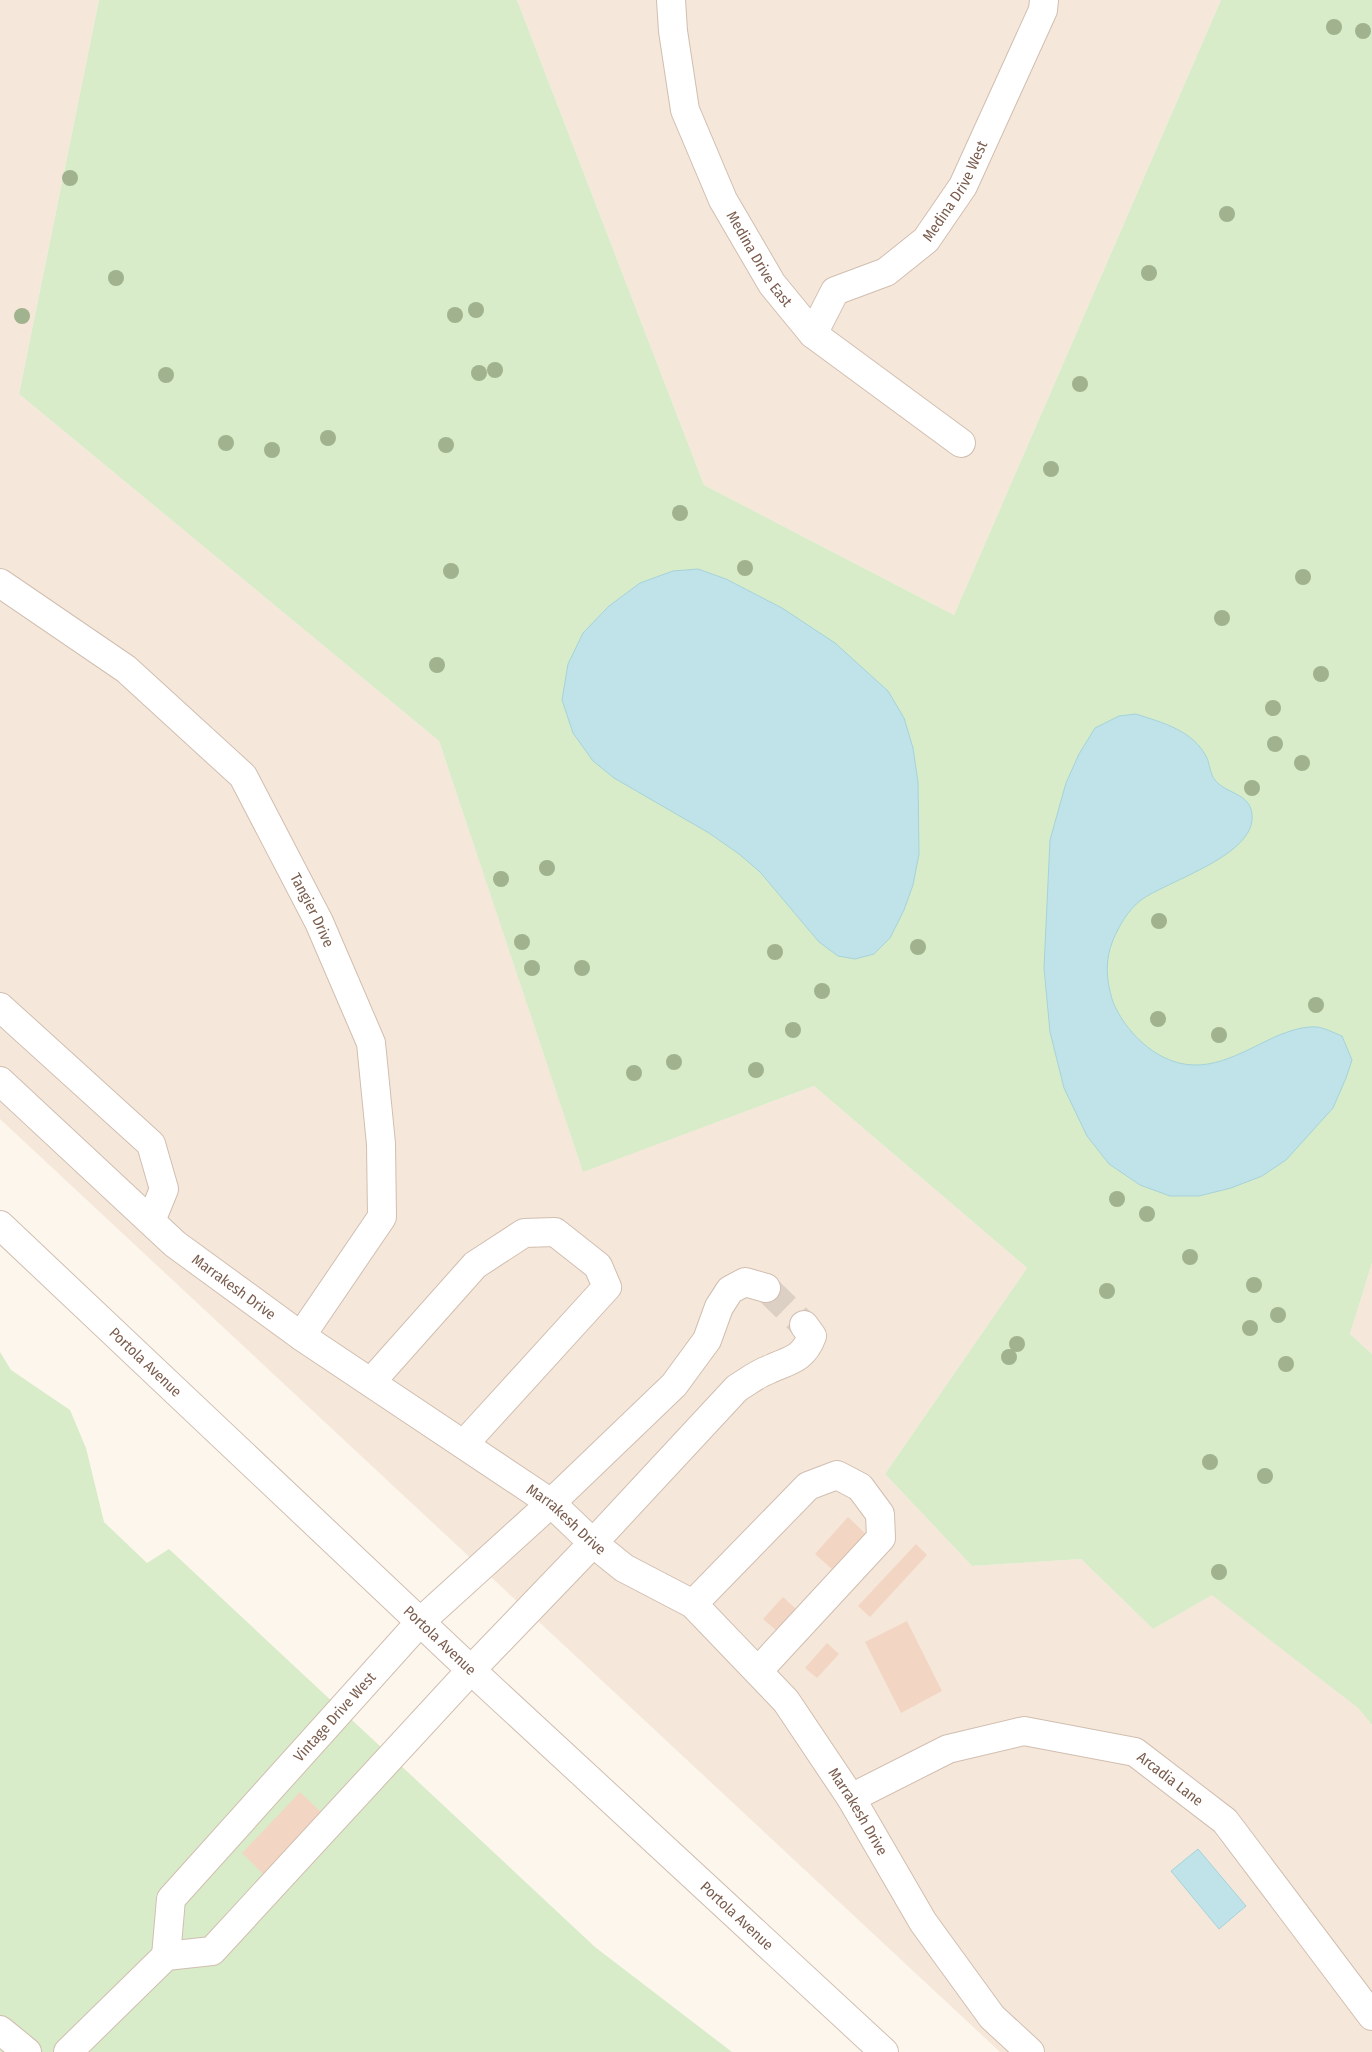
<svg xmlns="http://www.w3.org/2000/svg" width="1372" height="2052" font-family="'Fira Sans Condensed',sans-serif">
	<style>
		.residential { fill: #f5e8da }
		.green { fill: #d8ecc9 }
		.water { fill: #bfe3e8; stroke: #a5d3da }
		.building { fill: #f3d5c3 }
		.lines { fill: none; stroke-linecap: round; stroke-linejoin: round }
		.minor-tunnel { stroke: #dcd0c4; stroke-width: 28; stroke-dasharray: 28 14; stroke-linecap: butt }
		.minor-casing { stroke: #d1beb0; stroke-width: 30 }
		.minor { stroke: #fff; stroke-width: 28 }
		.tree { fill: #a0b28e }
		.labels { text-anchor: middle; stroke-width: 4; stroke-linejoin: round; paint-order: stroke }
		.street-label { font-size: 15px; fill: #7a5c4d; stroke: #fffaf3 }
	</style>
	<rect width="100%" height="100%" fill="#fdf6ec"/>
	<!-- residential -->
	<g class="residential">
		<path d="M0,0H99L19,394L439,741L583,1171L814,1086L1027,1268L885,1474L972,1566L1081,1559L1153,1629L1212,1594L1358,1708L1372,1725V2052H1000L0,1119Z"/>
		<path d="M517,0H1221L954,615L704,485Z"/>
		<path d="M1372,1263V1354L1350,1334Z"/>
	</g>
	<!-- green -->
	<g class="green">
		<path d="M99,0H517L704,485L954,615L1221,0H1372V1263L1350,1334L1372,1354V1725L1358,1708L1212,1595L1153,1629L1081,1559L972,1566L885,1474L1027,1268L814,1086L583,1172L439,741L19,394Z"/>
		<path d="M0,1352L11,1370L70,1410L86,1448L104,1522L147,1563L169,1549L595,1947L732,2052H0Z"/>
	</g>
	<!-- water -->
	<g class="water">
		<path d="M698,569L726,579L782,608L835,643L888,691L904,718L913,748L918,782L919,854L913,885L904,910L890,938L874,954L855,959L838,956L819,942L760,872L739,854L709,833L614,778L593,761L573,733L562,700L568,664L583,633L609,606L640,583L673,571Z"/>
		<path d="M1136,714C1163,723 1193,730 1207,758C1210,765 1210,774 1215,780C1226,794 1250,793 1252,814C1257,855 1169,880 1141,900C1128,910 1119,926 1113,940C1105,960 1106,978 1112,999C1120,1022 1141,1046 1163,1057C1205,1078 1239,1053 1277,1036C1289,1031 1304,1026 1317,1027C1325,1028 1334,1033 1342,1036L1352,1060L1346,1078L1333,1108L1286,1160L1262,1176L1231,1188L1199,1196H1170L1140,1185L1109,1164L1087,1136L1064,1088L1050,1032L1044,968L1050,840L1066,783L1079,754L1095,728L1119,716Z"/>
		<path d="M1198,1849L1246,1906L1219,1929L1171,1871Z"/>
	</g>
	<!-- building -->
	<g class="building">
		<path d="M848,1517L866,1534L833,1570L815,1554Z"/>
		<path d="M916,1544L927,1555L870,1617L858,1606Z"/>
		<path d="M783,1597L797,1610L777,1631L763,1619Z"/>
		<path d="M907,1621L942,1691L901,1713L865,1642Z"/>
		<path d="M827,1643L839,1654L817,1678L805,1668Z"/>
		<path d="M300,1792L324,1815L266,1877L242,1853Z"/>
	</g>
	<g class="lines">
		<!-- minor-tunnel -->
		<path class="minor-tunnel" d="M766,1288L804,1325"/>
		<!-- minor casing -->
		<g class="minor-casing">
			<g id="minor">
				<path id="s1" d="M671,0L673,31L685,110L723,200L772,284L813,334L961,443"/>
				<path id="s2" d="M813,334L835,291L886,272L926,240L963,186L1043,10L1044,0"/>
				<path id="s3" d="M0,583L126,669L243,776L319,922L371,1043L381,1144L382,1217L301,1336"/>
				<path d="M0,1007L151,1144L164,1189L151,1221"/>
				<path id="s4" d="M0,1081L175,1244L301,1336L551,1503L593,1543L624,1568L693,1604L786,1701L851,1798L923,1922L992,2017L1030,2052"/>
				<path id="s5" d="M0,1225L471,1670L884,2052"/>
				<path d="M371,1382L475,1265L524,1233L555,1232L598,1266L607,1287L464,1444"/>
				<path d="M693,1604L808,1486L837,1475L860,1487L880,1514L881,1538L758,1671"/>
				<path id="s6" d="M851,1798L948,1749L1024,1731L1135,1752L1225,1821L1372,2016"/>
				<path id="s7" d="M166,1956L171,1899L420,1622L551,1503L674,1385L707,1340L719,1307L730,1290L745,1282L766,1288"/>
				<path d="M0,2030L27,2052"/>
				<path d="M68,2052L166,1956L212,1951L471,1670L593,1543L737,1388C747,1382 757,1374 768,1370C789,1360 803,1360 812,1336L804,1325"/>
			</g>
		</g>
		<!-- minor -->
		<use href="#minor" class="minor"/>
	</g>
	<!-- trees -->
	<g class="tree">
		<circle cx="1334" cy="27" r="8"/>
		<circle cx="1363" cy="31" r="8"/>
		<circle cx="70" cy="178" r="8"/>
		<circle cx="1227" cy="214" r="8"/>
		<circle cx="1149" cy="273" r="8"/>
		<circle cx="116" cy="278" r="8"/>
		<circle cx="476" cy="310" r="8"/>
		<circle cx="455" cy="315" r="8"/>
		<circle cx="22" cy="316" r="8"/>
		<circle cx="495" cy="370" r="8"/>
		<circle cx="479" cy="373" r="8"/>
		<circle cx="166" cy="375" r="8"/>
		<circle cx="1080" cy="384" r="8"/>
		<circle cx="328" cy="438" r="8"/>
		<circle cx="226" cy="443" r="8"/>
		<circle cx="446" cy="445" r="8"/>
		<circle cx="272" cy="450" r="8"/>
		<circle cx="1051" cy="469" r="8"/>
		<circle cx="680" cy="513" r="8"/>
		<circle cx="745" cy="568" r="8"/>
		<circle cx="451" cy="571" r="8"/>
		<circle cx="1303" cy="577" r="8"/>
		<circle cx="1222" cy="618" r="8"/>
		<circle cx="437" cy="665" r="8"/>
		<circle cx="1321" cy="674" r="8"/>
		<circle cx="1273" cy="708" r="8"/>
		<circle cx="1275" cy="744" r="8"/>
		<circle cx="1302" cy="763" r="8"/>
		<circle cx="1252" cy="788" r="8"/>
		<circle cx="547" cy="868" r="8"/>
		<circle cx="501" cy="879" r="8"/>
		<circle cx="1159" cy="921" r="8"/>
		<circle cx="522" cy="942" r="8"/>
		<circle cx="918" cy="947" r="8"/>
		<circle cx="775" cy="952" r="8"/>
		<circle cx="532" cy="968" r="8"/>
		<circle cx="582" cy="968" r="8"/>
		<circle cx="822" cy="991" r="8"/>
		<circle cx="1316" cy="1005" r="8"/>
		<circle cx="1158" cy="1019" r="8"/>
		<circle cx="793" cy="1030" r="8"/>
		<circle cx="1219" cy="1035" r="8"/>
		<circle cx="674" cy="1062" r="8"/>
		<circle cx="756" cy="1070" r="8"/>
		<circle cx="634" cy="1073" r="8"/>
		<circle cx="1117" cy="1199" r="8"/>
		<circle cx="1147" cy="1214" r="8"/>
		<circle cx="1190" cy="1257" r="8"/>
		<circle cx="1254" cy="1285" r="8"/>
		<circle cx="1107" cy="1291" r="8"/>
		<circle cx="1278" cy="1315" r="8"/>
		<circle cx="1250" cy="1328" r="8"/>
		<circle cx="1017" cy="1344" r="8"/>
		<circle cx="1009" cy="1357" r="8"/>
		<circle cx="1286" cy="1364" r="8"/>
		<circle cx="1210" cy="1462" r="8"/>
		<circle cx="1265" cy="1476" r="8"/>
		<circle cx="1219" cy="1572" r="8"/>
	</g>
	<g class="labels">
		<!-- street labels -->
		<g class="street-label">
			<text dy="5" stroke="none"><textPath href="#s2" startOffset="211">Medina Drive West</textPath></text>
			<text dy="5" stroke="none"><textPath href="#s1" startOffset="278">Medina Drive East</textPath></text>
			<text dy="5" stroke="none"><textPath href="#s3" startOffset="462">Tangier Drive</textPath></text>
			<text dy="5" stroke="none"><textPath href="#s4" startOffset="312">Marrakesh Drive</textPath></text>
			<text dy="5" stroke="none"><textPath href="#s5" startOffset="200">Portola Avenue</textPath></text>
			<text dy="5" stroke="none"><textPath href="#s4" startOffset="718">Marrakesh Drive</textPath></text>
			<text dy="5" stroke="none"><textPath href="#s5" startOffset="605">Portola Avenue</textPath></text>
			<text dy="5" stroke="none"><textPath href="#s7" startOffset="302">Vintage Drive West</textPath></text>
			<text dy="5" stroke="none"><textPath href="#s6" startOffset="344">Arcadia Lane</textPath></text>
			<text dy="5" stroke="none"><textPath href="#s4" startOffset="1138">Marrakesh Drive</textPath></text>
			<text dy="5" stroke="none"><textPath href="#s5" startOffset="1010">Portola Avenue</textPath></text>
		</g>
	</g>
</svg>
